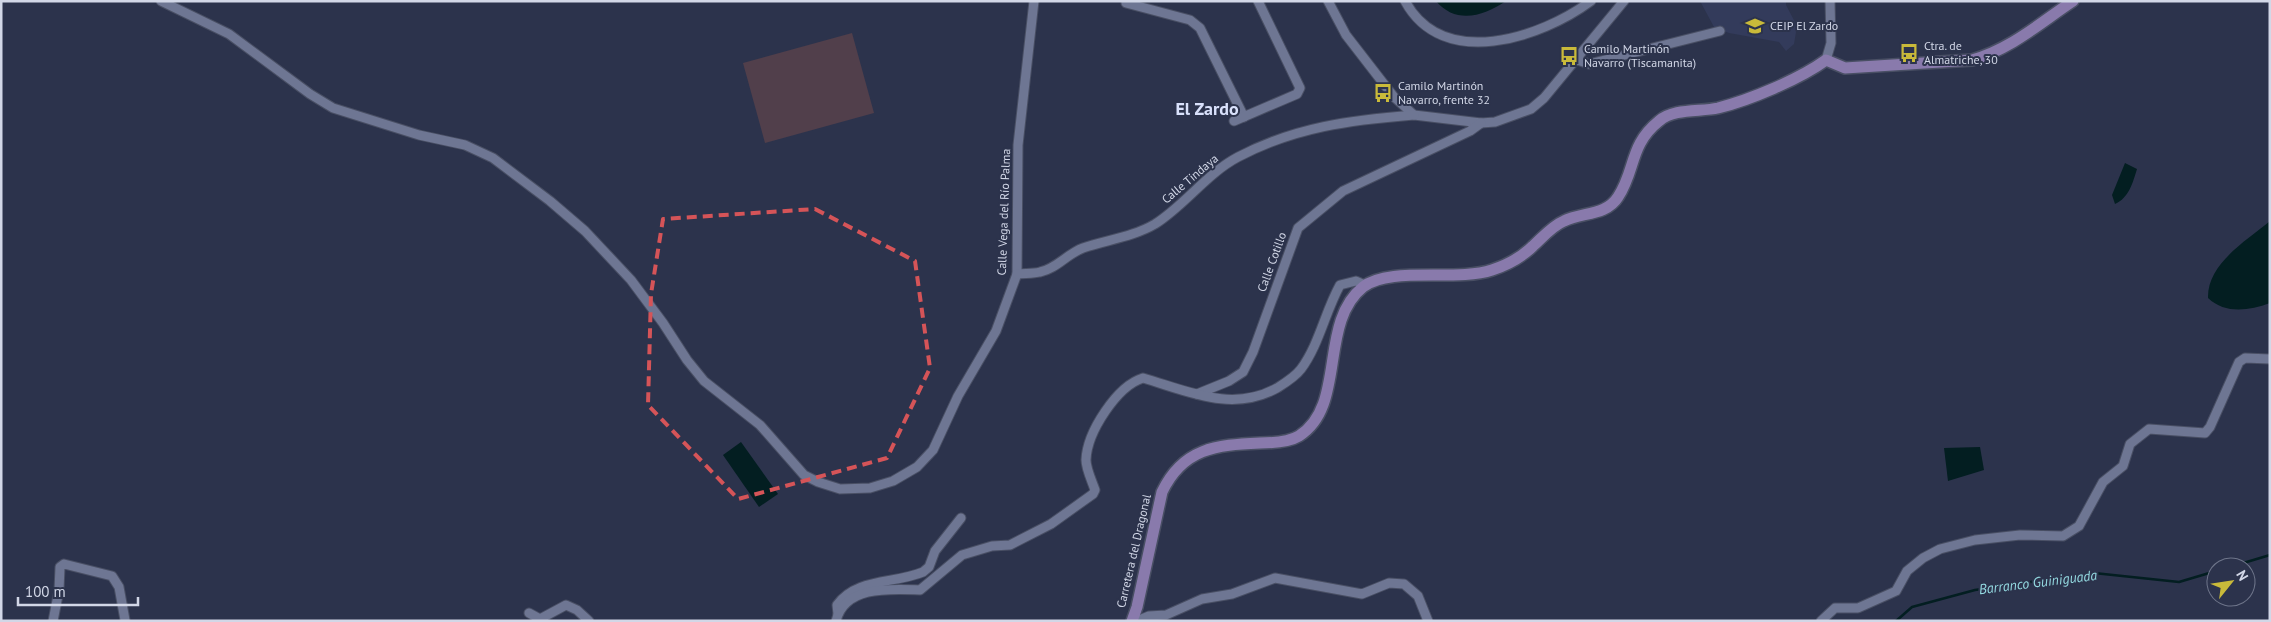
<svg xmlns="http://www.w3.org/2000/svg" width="2271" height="622" font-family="'PT Sans',sans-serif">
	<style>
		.built { fill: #333b5b }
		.green { fill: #513f4b }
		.water { fill: #031e21 }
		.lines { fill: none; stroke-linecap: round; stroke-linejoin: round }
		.stream { stroke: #031e21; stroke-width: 2.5 }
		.minor-casing { stroke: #494f64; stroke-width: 11 }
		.major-casing { stroke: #494f64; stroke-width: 14 }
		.minor { stroke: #6e7693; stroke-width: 9 }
		.major { stroke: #897aac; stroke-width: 11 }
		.marked { fill: none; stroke: #d55458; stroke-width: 4; stroke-dasharray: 10 6; stroke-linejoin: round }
		.labels { text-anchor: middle; stroke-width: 4; stroke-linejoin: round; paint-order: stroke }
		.poi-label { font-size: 12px; fill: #d2d7e7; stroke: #2c334c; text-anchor: start }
		.street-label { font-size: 12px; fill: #d2d7e7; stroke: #2c334c }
		.water-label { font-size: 14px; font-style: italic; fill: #94dae1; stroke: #2c334c }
		.district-label { font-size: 18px; font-weight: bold; fill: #d9e1fb; stroke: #2c334c }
	</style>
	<rect width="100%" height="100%" fill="#2c334c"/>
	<!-- built -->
	<path class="built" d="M1700,1H1786V5L1797,26L1794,44L1786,51L1779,42L1729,33L1714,27Z"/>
	<!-- green -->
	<path class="green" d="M852,33L874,113L765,143L743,63Z"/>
	<!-- water -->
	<g class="water">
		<path d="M1436,1H1506C1484,16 1456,25 1436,1Z"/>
		<path d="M2125,163L2137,169C2133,182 2129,198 2115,204L2112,195Z"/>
		<path d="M2270,221V303C2248,311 2225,314 2208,298C2207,264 2246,241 2270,221Z"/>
		<path d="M741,442L778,494L759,507L723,455Z"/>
		<path d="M1980,447L1984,470L1948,481L1944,448Z"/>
	</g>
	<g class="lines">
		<!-- stream -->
		<g class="stream">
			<path d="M2230,567L2270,555"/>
			<path d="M1896,621L1912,607L1975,590L2094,573L2179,582L2216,571"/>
		</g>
		<!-- minor casing -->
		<g class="minor-casing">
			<g id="minor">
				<path d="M161,1L229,34L310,94L333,108L419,135L465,145L493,158L550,201L585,231L631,280L663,323L687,360L704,381L760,425L804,475L818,482L840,489L870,488L893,481L917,467L933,450L958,396L996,331L1017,274L1018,145L1034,1"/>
				<path d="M1328,1L1346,35L1394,97L1414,115L1481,123L1495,122L1531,109L1544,98L1624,1"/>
				<path d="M1405,1C1443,71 1541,38 1591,1"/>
				<path d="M1126,3L1190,20L1200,28L1244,117"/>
				<path d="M1575,59L1589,64L1720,31"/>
				<path d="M1826,60L1831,43L1830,1"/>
				<path d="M1234,121L1297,94L1300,88L1258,1"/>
				<path d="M1017,274C1024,273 1033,274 1040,272C1056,269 1067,254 1083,248C1106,240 1133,237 1155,224C1185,205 1206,174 1238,157C1295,127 1351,120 1414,115"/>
				<path d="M1197,394L1229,381L1243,372L1253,352L1298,228L1343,191L1470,131L1481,123"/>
				<path d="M529,613L540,619L566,605L577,610L589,621"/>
				<path d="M838,614L837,605C856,578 894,584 923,572L929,567L935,551L961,518"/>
				<path d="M53,621L59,590L60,567L64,564L112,576L119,587L125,620"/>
				<path d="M836,621C845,585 891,589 920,590L962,555L992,546L1010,545L1051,524L1093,494L1095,490C1092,481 1086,469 1086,460C1087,432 1117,386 1143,378C1188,391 1232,413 1277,388C1285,383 1295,377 1301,369C1319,345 1325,312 1340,285L1356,281L1365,285"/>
				<path d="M1137,621L1149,616L1166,615L1202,599L1232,594L1275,578L1362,594L1389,583L1404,584L1418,596L1428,621"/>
				<path d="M1821,621L1835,608H1858L1896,591L1907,571L1923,558L1940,549L1975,540L2020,535L2063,536L2079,526L2103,482L2123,466L2130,444L2149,429L2205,433L2210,427L2239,362L2245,358L2270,359"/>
			</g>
		</g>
		<!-- major casing -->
		<g class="major-casing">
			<path id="major" d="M1132,621L1137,607L1162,492C1183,448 1216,445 1260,443C1272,443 1289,442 1299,436C1347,406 1318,323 1363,287C1390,266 1456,282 1492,270C1507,265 1522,257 1533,246C1543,237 1552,226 1564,221C1582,212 1606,216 1618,197C1636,170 1629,145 1659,121C1674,108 1700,112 1718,108C1750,100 1800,79 1826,60L1845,68L1972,60C2011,49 2040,23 2073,1"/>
		</g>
		<!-- minor -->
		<use href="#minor" class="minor"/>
		<!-- major -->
		<use href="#major" class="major"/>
	</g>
	<!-- marked area -->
	<path class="marked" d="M815,209L915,261L930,368L887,458L738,499L648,405L651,294L663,219Z"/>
	<!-- icons -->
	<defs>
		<g id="school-bare" transform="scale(1.5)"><path d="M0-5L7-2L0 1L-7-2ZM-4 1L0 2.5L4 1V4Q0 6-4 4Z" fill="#c9ba3a" stroke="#2c334c" stroke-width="2.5" paint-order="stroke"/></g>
		<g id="bus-bare" transform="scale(1.5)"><path d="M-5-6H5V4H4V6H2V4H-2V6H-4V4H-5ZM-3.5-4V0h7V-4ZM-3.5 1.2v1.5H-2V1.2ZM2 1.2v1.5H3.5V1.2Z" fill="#c9ba3a" stroke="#2c334c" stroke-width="2.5" paint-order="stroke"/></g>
	</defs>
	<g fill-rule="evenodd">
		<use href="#school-bare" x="1755" y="26"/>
		<use href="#bus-bare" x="1909" y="53"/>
		<use href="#bus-bare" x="1569" y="56"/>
		<use href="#bus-bare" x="1383" y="93"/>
	</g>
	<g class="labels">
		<!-- poi labels -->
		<g class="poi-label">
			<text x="1770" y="30">CEIP El Zardo</text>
			<text x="1924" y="50">Ctra. de<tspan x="1924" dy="14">Almatriche, 30</tspan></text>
			<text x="1584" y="53">Camilo Martinón<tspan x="1584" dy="14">Navarro (Tiscamanita)</tspan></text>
			<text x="1398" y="90">Camilo Martinón<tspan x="1398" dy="14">Navarro, frente 32</tspan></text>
		</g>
		<!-- street labels -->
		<g class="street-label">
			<text transform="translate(1190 179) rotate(-40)" y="4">Calle Tindaya</text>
			<text transform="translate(1004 212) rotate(-88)" y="4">Calle Vega del Río Palma</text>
			<text transform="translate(1272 262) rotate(-70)" y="4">Calle Cotillo</text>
			<text transform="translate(1134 551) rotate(-77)" y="4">Carretera del Dragonal</text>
		</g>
		<!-- water labels -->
		<g class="water-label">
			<text transform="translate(2038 582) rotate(-7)" y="5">Barranco Guiniguada</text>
		</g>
		<!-- district labels -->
		<g class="district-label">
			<text x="1207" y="115">El Zardo</text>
		</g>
	</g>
	<!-- border -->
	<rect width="2271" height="622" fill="none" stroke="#d2d7e7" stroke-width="5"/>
	<!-- north arrow -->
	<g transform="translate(2231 582) rotate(60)"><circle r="24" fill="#2c334c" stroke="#6e758a"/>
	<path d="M0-4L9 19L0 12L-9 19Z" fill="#c9ba3a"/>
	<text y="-8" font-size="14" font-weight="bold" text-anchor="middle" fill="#d2d7e7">N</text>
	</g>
	<!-- scale -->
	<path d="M18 597v8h120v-8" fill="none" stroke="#d2d7e7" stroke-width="2.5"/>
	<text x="25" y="597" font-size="15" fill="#d2d7e7" stroke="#2c334c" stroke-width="4" paint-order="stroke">100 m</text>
</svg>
